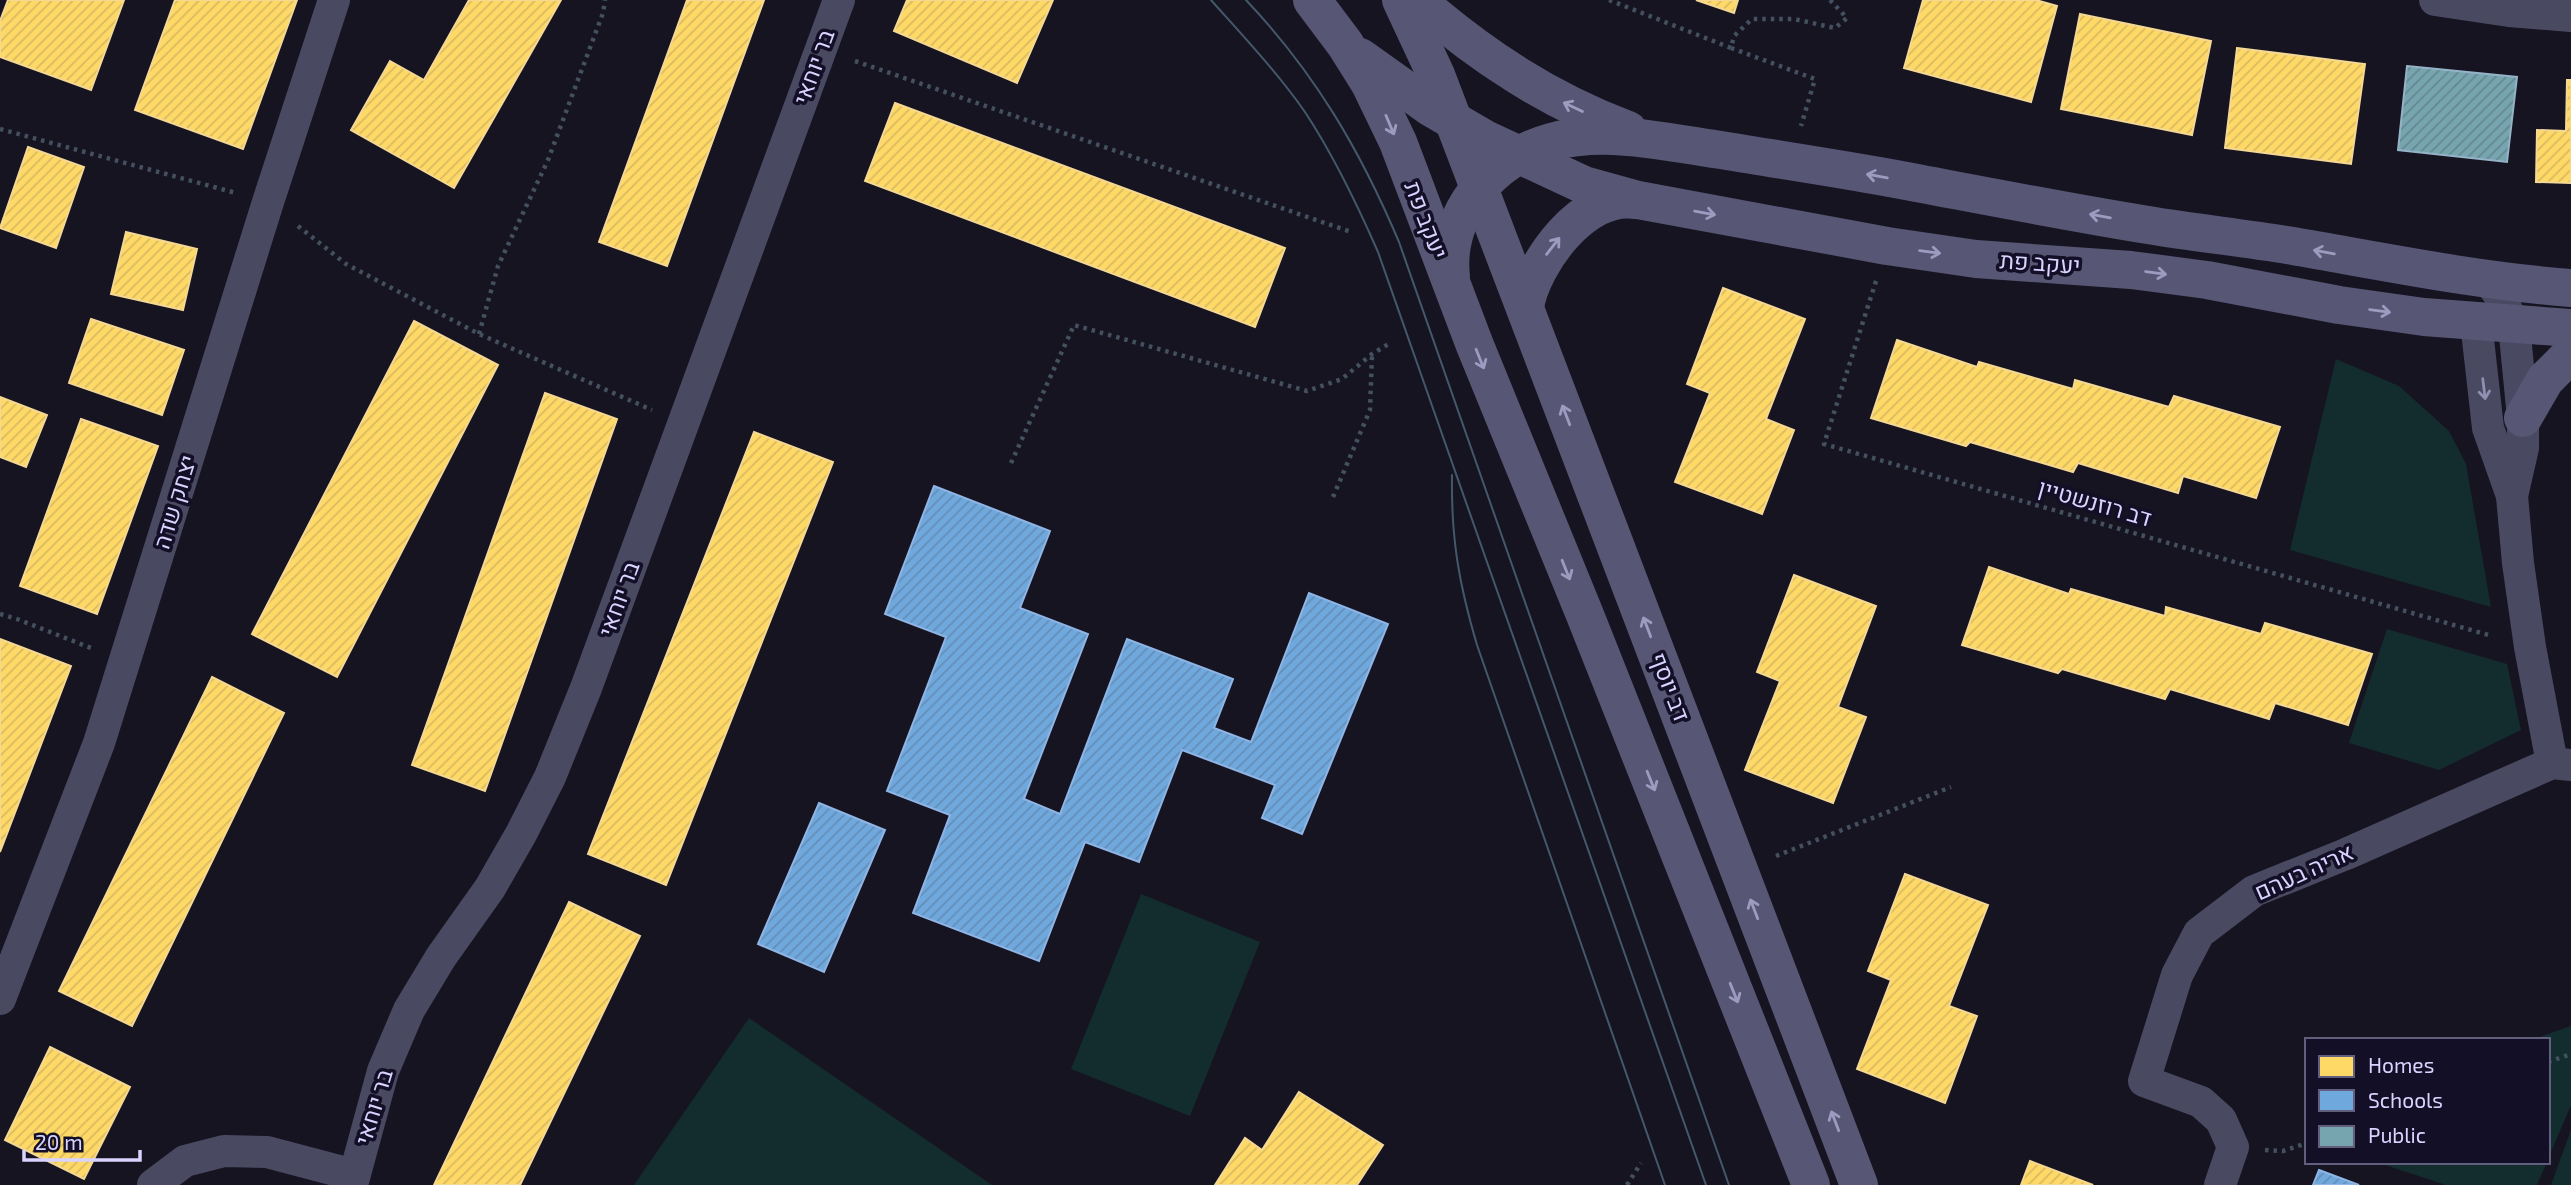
<svg xmlns="http://www.w3.org/2000/svg" width="2571" height="1185" font-family="'Exo 2',Heebo,sans-serif">
	<style>
		.green { fill: #132c2d }
		.homes { fill: url(#homes-hatch); stroke: #f4d894; stroke-width: 2 }
		.schools { fill: url(#schools-hatch); stroke: #8fb5e6; stroke-width: 2 }
		.public { fill: url(#public-hatch); stroke: #94b3c7; stroke-width: 2 }
		.lines { fill: none; stroke-linecap: round; stroke-linejoin: round }
		.path { stroke: #44505f; stroke-width: 4.5; stroke-dasharray: 3.5 5; stroke-linecap: butt }
		.minor { stroke: #4a4962; stroke-width: 32 }
		.secondary { stroke: #575674; stroke-width: 38 }
		.tram { stroke: #43596b; stroke-width: 2 }
		.oneway { stroke: #9e9bc0 }
		.oneway2 { stroke: #928eb0 }
		.labels { text-anchor: middle; stroke-width: 7; stroke-linejoin: round; paint-order: stroke }
		.street-label { font-size: 23px; fill: #d9d4ff; stroke: #130f26 }
	</style>
	<defs>
		<pattern id="homes-hatch" width="6" height="6" patternUnits="userSpaceOnUse" patternTransform="scale(1.75)"><rect width="6" height="6" fill="#ffd966"/><path d="M-1 1l2-2M0 6l6-6M5 7l2-2" fill="none" stroke="#d9ba61"/></pattern>
		<pattern id="schools-hatch" width="6" height="6" patternUnits="userSpaceOnUse" patternTransform="scale(1.75)"><rect width="6" height="6" fill="#6fa8dc"/><path d="M-1 1l2-2M0 6l6-6M5 7l2-2" fill="none" stroke="#648eb8"/></pattern>
		<pattern id="public-hatch" width="6" height="6" patternUnits="userSpaceOnUse" patternTransform="scale(1.75)"><rect width="6" height="6" fill="#76a5af"/><path d="M-1 1l2-2M0 6l6-6M5 7l2-2" fill="none" stroke="#668791"/></pattern>
	</defs>
	<rect width="100%" height="100%" fill="#161421"/>
	<!-- green -->
	<g class="green">
		<path d="M2336,359L2399,386L2449,431L2466,464L2491,607L2290,550Z"/>
		<path d="M2387,629L2507,664L2521,730L2439,770L2349,743Z"/>
		<path d="M1141,894L1260,942L1190,1116L1071,1069Z"/>
		<path d="M749,1018L992,1185H634Z"/>
		<path d="M2571,1026V1105L2548,1159V1040H2531Z"/>
		<path d="M2571,1130V1185H2551Z"/>
		<path d="M2376,1162H2547L2537,1185H2446Z"/>
	</g>
	<!-- homes -->
	<g class="homes">
		<path d="M8,0H124L91,90L0,57V21Z"/>
		<path d="M175,0H297L243,149L135,110Z"/>
		<path d="M469,0H561L454,188L351,130L390,61L424,80Z"/>
		<path d="M687,0H764L667,266L599,242Z"/>
		<path d="M907,0H1053L1017,83L894,31Z"/>
		<path d="M1696,0H1738L1734,13Z"/>
		<path d="M1923,0H2036L2057,6L2031,102L1904,68Z"/>
		<path d="M2080,14L2211,41L2192,135L2061,109Z"/>
		<path d="M2237,48L2365,64L2351,164L2225,148Z"/>
		<path d="M2567,80H2571V183L2536,182L2537,130L2566,131Z"/>
		<path d="M895,103L1285,248L1255,327L865,181Z"/>
		<path d="M28,147L84,167L56,248L0,228Z"/>
		<path d="M126,232L197,249L183,310L111,294Z"/>
		<path d="M1723,288L1805,319L1766,419L1794,430L1762,514L1675,482L1710,393L1687,384Z"/>
		<path d="M91,319L184,350L162,415L69,383Z"/>
		<path d="M414,321L498,365L337,677L252,634Z"/>
		<path d="M1897,340L1977,367L1979,362L2073,389L2075,380L2169,407L2174,396L2280,427L2256,498L2183,476L2178,493L2078,463L2073,472L1970,442L1966,446L1871,418Z"/>
		<path d="M545,393L617,419L485,791L412,765Z"/>
		<path d="M0,397L47,415L26,467L0,457Z"/>
		<path d="M81,419L158,446L97,614L20,586Z"/>
		<path d="M754,432L833,462L666,885L588,854Z"/>
		<path d="M1989,567L2069,594L2071,589L2165,616L2166,607L2261,634L2265,623L2372,654L2348,725L2275,703L2269,719L2170,689L2165,699L2062,669L2058,673L1962,645Z"/>
		<path d="M1794,575L1876,606L1838,707L1866,717L1833,803L1745,770L1780,681L1757,672Z"/>
		<path d="M0,639L71,666L0,852Z"/>
		<path d="M212,677L284,713L132,1026L59,991Z"/>
		<path d="M1905,874L1988,905L1949,1006L1977,1016L1945,1103L1857,1069L1891,980L1868,971Z"/>
		<path d="M569,902L640,936L520,1185H434Z"/>
		<path d="M50,1047L130,1087L84,1179L5,1140Z"/>
		<path d="M1299,1092L1383,1145L1357,1185H1215L1245,1138L1262,1150Z"/>
		<path d="M2030,1161L2093,1185H2021Z"/>
	</g>
	<!-- schools -->
	<g class="schools">
		<path d="M934,486L1050,531L1020,608L1088,634L1024,799L1060,814L1127,639L1233,679L1214,728L1251,742L1309,593L1388,624L1302,834L1262,818L1275,785L1182,750L1139,862L1085,842L1039,961L913,913L950,815L887,791L946,637L885,614Z"/>
		<path d="M819,803L885,830L824,972L758,944Z"/>
		<path d="M2319,1170L2359,1185H2313Z"/>
	</g>
	<!-- public -->
	<path class="public" d="M2407,66L2517,77L2507,162L2398,150Z"/>
	<g class="lines">
		<!-- path -->
		<g class="path">
			<path d="M1609,0L1731,48L1734,36L1752,19H1794L1835,28L1847,18L1830,0"/>
			<path d="M1731,48L1815,79L1801,126"/>
			<path d="M855,61L1351,232"/>
			<path d="M0,129L236,193"/>
			<path d="M298,226L346,264L479,334L652,410"/>
			<path d="M1876,281L1824,444L2492,636"/>
			<path d="M479,334L498,266L548,160L603,13L605,0"/>
			<path d="M1011,463L1074,325L1307,391L1342,379L1372,354L1390,343"/>
			<path d="M1333,497L1370,410L1372,355"/>
			<path d="M0,614L17,619L91,648"/>
			<path d="M1776,856L1951,787"/>
			<path d="M2548,1062L2571,1054"/>
			<path d="M2265,1150L2283,1151L2307,1143"/>
			<path d="M1627,1185L1641,1163"/>
		</g>
		<!-- minor -->
		<g class="minor">
			<path d="M2435,0L2509,11L2571,16"/>
			<path d="M2488,279L2500,296L2514,325L2523,418V448L2512,496"/>
			<path d="M2476,322L2488,428L2512,496L2518,563L2530,647L2552,763"/>
			<path d="M0,999L99,743L268,202L334,0"/>
			<path d="M153,1185L185,1161L224,1151L267,1152L354,1175"/>
			<path d="M352,1185L383,1071L409,1010L441,957L490,888L521,834L550,777L586,688L839,0"/>
			<path d="M2220,1185L2233,1147L2221,1120L2201,1102L2144,1081L2177,975L2199,933L2254,891L2346,854L2552,763L2571,765"/>
		</g>
		<!-- secondary -->
		<g class="secondary">
			<path d="M1312,0L1345,44L1370,84L1398,142L1474,343L1585,615L1811,1185"/>
			<path d="M1401,0L1436,75L1859,1185"/>
			<path d="M1417,0C1481,56 1548,100 1628,130"/>
			<path d="M1360,57L1430,107L1485,139L1584,185L1638,200L1887,246L1976,259L2131,270L2207,280L2339,305L2424,317L2571,328"/>
			<path d="M1451,277C1444,214 1492,158 1551,142C1608,127 1670,143 1727,151C1781,160 1835,168 1890,178C1976,194 2062,211 2148,225C2196,233 2245,238 2293,246C2386,262 2478,281 2571,288"/>
			<path d="M1525,307C1532,263 1584,192 1635,200"/>
			<path d="M2523,418L2545,380L2571,354"/>
		</g>
		<!-- tram -->
		<g class="tram">
			<path d="M1211,0C1243,36 1277,72 1305,112C1334,156 1357,204 1378,252L1706,1185"/>
			<path d="M1246,0C1315,73 1360,150 1399,242L1729,1185"/>
			<path d="M1452,475C1451,539 1459,584 1477,645L1665,1185"/>
		</g>
	</g>
	<!-- one-way arrows -->
	<defs><path id="oneway-shaft" d="M-6 0H5M1.5-3L5.5 0L1.5 3" fill="none" stroke-width="1.6" stroke-linecap="round" stroke-linejoin="round" transform="scale(1.75)"/></defs>
	<g class="oneway">
		<use href="#oneway-shaft" transform="translate(1573 107) rotate(-155)"/>
		<use href="#oneway-shaft" transform="translate(1390 125) rotate(67)"/>
		<use href="#oneway-shaft" transform="translate(1877 176) rotate(-170)"/>
		<use href="#oneway-shaft" transform="translate(1705 213) rotate(10)"/>
		<use href="#oneway-shaft" transform="translate(2100 216) rotate(-170)"/>
		<use href="#oneway-shaft" transform="translate(1553 246) rotate(-52)"/>
		<use href="#oneway-shaft" transform="translate(1930 252) rotate(8)"/>
		<use href="#oneway-shaft" transform="translate(2324 252) rotate(-170)"/>
		<use href="#oneway-shaft" transform="translate(2156 273) rotate(8)"/>
		<use href="#oneway-shaft" transform="translate(2380 311) rotate(8)"/>
		<use href="#oneway-shaft" transform="translate(1480 359) rotate(68)"/>
		<use href="#oneway-shaft" transform="translate(1566 415) rotate(-111)"/>
		<use href="#oneway-shaft" transform="translate(1566 570) rotate(68)"/>
		<use href="#oneway-shaft" transform="translate(1647 627) rotate(-111)"/>
		<use href="#oneway-shaft" transform="translate(1651 781) rotate(68)"/>
		<use href="#oneway-shaft" transform="translate(1754 909) rotate(-111)"/>
		<use href="#oneway-shaft" transform="translate(1734 993) rotate(68)"/>
		<use href="#oneway-shaft" transform="translate(1835 1121) rotate(-111)"/>
	</g>
	<use class="oneway2" href="#oneway-shaft" transform="translate(2484 389) rotate(83)"/>
	<g class="labels">
		<!-- street labels -->
		<g class="street-label">
			<text transform="translate(814 67) rotate(-70)" y="8">בר יוחאי</text>
			<text transform="translate(1426 220) rotate(69)" y="8">יעקב פת</text>
			<text transform="translate(2040 263) rotate(4)" y="8">יעקב פת</text>
			<text transform="translate(175 502) rotate(-73)" y="8">יצחק שדה</text>
			<text transform="translate(2095 503) rotate(16)" y="8">דב רוזנשטיין</text>
			<text transform="translate(619 599) rotate(-70)" y="8">בר יוחאי</text>
			<text transform="translate(1670 687) rotate(69)" y="8">דב יוסף</text>
			<text transform="translate(2304 872) rotate(-24)" y="8">אריה בעהם</text>
			<text transform="translate(374 1107) rotate(-73)" y="8">בר יוחאי</text>
		</g>
	</g>
	<!-- legend -->
	<rect x="2305" y="1038" width="245" height="126" fill="#130f26" stroke="#625e7d" stroke-width="2"/>
	<rect x="2319" y="1056" width="35" height="21" fill="#ffd966" stroke="#625e7d" stroke-width="2"/>
	<text x="2368" y="1073" font-size="21" fill="#d9d4ff">Homes</text>
	<rect x="2319" y="1090" width="35" height="21" fill="#6fa8dc" stroke="#625e7d" stroke-width="2"/>
	<text x="2368" y="1108" font-size="21" fill="#d9d4ff">Schools</text>
	<rect x="2319" y="1126" width="35" height="21" fill="#76a5af" stroke="#625e7d" stroke-width="2"/>
	<text x="2368" y="1143" font-size="21" fill="#d9d4ff">Public</text>
	<!-- scale -->
	<path d="M24 1150v10h116v-10" fill="none" stroke="#d9d4ff" stroke-width="3.5"/>
	<text x="35" y="1150" font-size="21" fill="#d9d4ff" stroke="#130f26" stroke-width="5" paint-order="stroke">20 m</text>
</svg>
